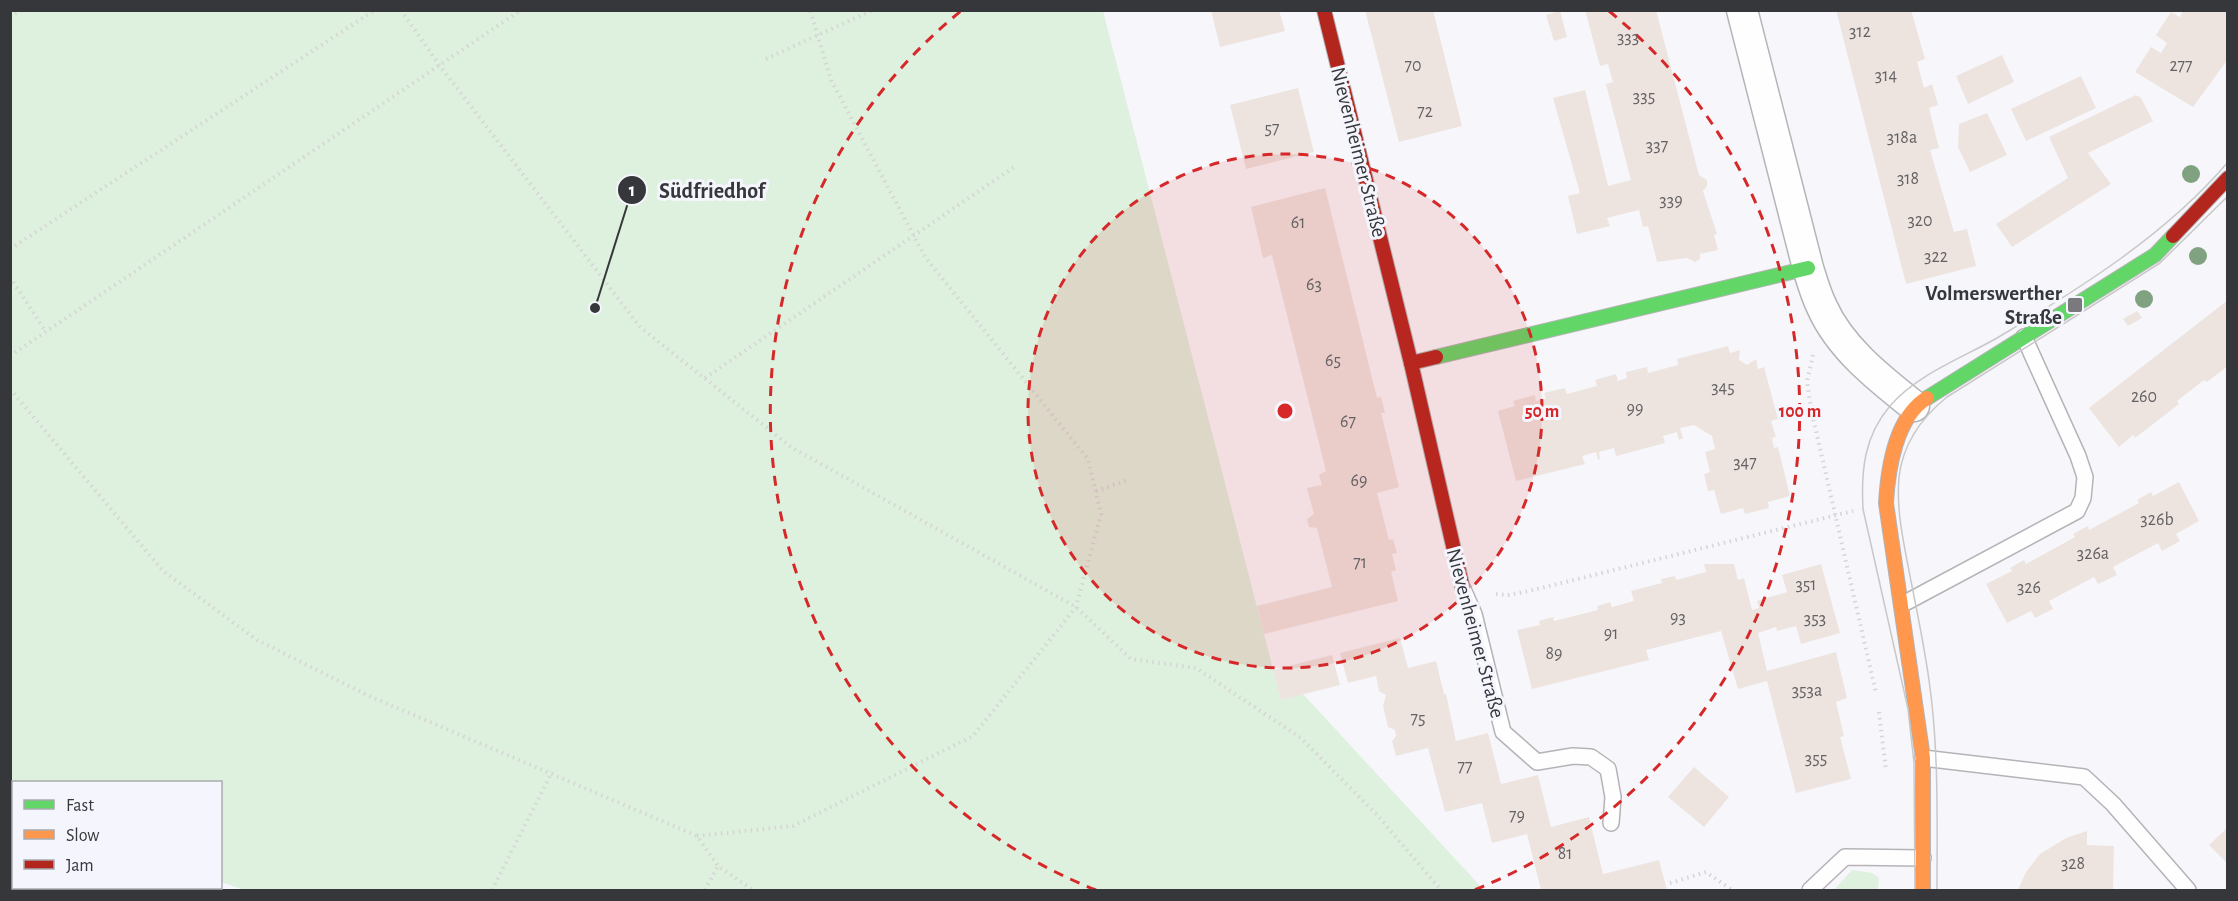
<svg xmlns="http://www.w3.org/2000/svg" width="2238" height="901" font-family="'Alegreya Sans',sans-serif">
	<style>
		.green { fill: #def0de }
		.building { fill: #ede4e0 }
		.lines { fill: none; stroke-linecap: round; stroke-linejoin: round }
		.lane-casing { stroke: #b4b4b8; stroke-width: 18 }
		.street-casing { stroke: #b4b4b8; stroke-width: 33 }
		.fast-casing { stroke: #b4b4b8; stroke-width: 16 }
		.slow-casing { stroke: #b4b4b8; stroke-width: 16 }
		.jam-casing { stroke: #b4b4b8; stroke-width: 16 }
		.path { stroke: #d5d5d6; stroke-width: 4; stroke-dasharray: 1.5 4.5; stroke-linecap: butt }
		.lane { stroke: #fefefe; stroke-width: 15 }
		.street { stroke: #fefefe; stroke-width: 30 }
		.fast { stroke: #63d668; stroke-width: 14 }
		.slow { stroke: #ff974d; stroke-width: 14 }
		.jam { stroke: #b3261e; stroke-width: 14 }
		.tram { stroke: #c8c8c9; stroke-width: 1.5 }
		.tree { fill: #80a280 }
		.ring { fill: none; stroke: #d62828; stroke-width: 3; stroke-dasharray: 10 8 }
		.poi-dot { fill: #7a7a7e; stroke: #f5f6fd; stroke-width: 2 }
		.labels { text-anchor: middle; stroke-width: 6; stroke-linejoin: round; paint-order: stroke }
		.number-label { font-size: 18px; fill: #646264 }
		.street-label { font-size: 21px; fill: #36373b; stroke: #f5f6fd }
		.poi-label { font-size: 21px; font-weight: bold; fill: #36373b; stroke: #f5f6fd; text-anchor: end }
		.centre { fill: #d62828; stroke: #f5f6fd; stroke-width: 3 }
		.ring-label { font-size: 18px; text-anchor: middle; font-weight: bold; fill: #d62828; stroke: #f5f6fd; stroke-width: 6; stroke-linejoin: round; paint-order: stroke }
		.leader { fill: none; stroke: #36373b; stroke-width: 2 }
		.callout-dot { fill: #36373b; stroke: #f5f6fd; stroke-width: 2 }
		.mark-label { font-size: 18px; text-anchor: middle; font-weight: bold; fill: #fff }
		.callout-label { font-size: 22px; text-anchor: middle; font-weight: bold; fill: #36373b; stroke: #f5f6fd; stroke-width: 6; stroke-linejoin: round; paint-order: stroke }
	</style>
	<rect width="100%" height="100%" fill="#f7f7fb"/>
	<!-- green -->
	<g class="green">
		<path d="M10,11H1103L1281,700L1303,694L1484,890H245L221,882L220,782H14L13,807L11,806Z"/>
		<path d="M11,836L13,837L14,888H165L174,890H11Z"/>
		<path d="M1852,870L1872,873L1879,878L1878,890H1834Z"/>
	</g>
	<!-- building -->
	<g class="building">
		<path d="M1211,10H1279L1285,31L1220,47Z"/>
		<path d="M1365,10H1433L1462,126L1399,142Z"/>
		<path d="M1585,10H1656L1699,175L1707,180V186L1703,191L1717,234L1714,235L1718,250L1700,254V259L1695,262L1687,258L1657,262L1648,226L1643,227L1639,210L1607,218L1610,226L1577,234L1568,196L1580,193L1553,98L1585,90L1608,186L1631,180L1606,84L1613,82L1608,64L1600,66Z"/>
		<path d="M1836,10H1911L1925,59L1917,62L1924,88L1932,84L1938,105L1929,108L1939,148L1930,150L1954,232L1967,229L1976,266L1906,284Z"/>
		<path d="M2183,10H2228V59L2193,107L2135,72L2151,47L2161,53L2167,43L2156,35L2171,12L2180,17Z"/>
		<path d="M1560,11L1567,37L1554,41L1546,15Z"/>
		<path d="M2002,55L2014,82L1968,104L1956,76Z"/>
		<path d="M2081,76L2096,108L2026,141L2011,109Z"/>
		<path d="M1298,88L1314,152L1246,169L1230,105Z"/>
		<path d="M2136,95L2141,98L2153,121L2088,153L2111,184L2012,247L1996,224L2068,178L2049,137Z"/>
		<path d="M1987,113L2007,155L1970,172L1958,147L1959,124Z"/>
		<path d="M1325,188L1377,398L1381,397L1385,413H1381L1399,487L1377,493L1389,540L1393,539L1397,553L1392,554L1396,570L1391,572L1398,601L1264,634L1257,606L1332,587L1317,528L1309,527L1307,519L1314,514L1307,488L1322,485L1319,475L1326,471L1272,255L1263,258L1251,207Z"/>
		<path d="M2228,300V366L2207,382L2204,380L2177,401L2179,404L2135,438L2133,435L2119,447L2089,408Z"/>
		<path d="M2137,311L2142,318L2128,326L2123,319Z"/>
		<path d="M1728,346L1730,353L1740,350L1739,360L1747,365L1756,359L1758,369L1764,367L1778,419L1771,421L1776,437L1772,438L1774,448L1778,447L1790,496L1768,502L1769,508L1745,514L1743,508L1721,514L1714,490L1708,491L1704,474L1710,472L1705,452L1715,449L1712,436L1694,425L1680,428L1683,438L1679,440L1677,432L1663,436L1665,443L1616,456L1614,448L1599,452L1600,459L1598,460L1596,452L1582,456L1585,464L1516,481L1498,411L1515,406L1513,401L1535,395L1536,401L1546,399L1544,393L1565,388L1567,394L1597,386L1595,380L1616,374L1618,381L1627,378L1626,372L1647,367L1648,373L1678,365L1677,359Z"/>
		<path d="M2179,482L2199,521L2176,534L2180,541L2162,551L2158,543L2113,567L2117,575L2098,584L2094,577L2049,601L2053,609L2035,618L2031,611L2007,623L1986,584L2012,571L2010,568L2024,560L2026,564L2075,537L2073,534L2088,526L2089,530L2139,503L2137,500L2151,492L2153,496Z"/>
		<path d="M1704,564H1734L1738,580L1744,578L1752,610L1759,608L1757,601L1787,592L1782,575L1821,564L1840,633L1801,644L1796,626L1777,631L1776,627L1758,633L1767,671L1836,652L1847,698L1836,702L1844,736L1840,737L1851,779L1796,793L1767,681L1738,689L1721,631L1646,650L1649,660L1532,689L1517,630L1540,625L1539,621L1553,617L1554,621L1598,610L1597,606L1610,602L1612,607L1634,601L1631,591L1662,583L1661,579L1675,576L1676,580L1706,572Z"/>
		<path d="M1400,638L1408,668L1436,661L1444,694H1446L1456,741L1488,733L1501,784L1538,775L1551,827L1589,817L1603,874L1659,860L1667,890H1541L1527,834L1492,843L1482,803L1445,812L1428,748L1396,756L1392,741L1396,736L1395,730L1388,727L1383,706L1386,695L1379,691L1376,676L1348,683L1340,653Z"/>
		<path d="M1332,655L1340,685L1281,700L1273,670Z"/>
		<path d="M1694,767L1729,797L1704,827L1668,797Z"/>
		<path d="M2228,827V864L2209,845Z"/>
		<path d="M2087,831V845L2114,846L2113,890H2018L2026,872L2040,854L2066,838Z"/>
	</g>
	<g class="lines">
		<!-- lane casing -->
		<g class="lane-casing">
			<g id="lane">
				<path d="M1463,589L1474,614L1503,732L1537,762L1573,756L1591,757L1608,769L1613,797L1611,823"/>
				<path d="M1903,604L2077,511L2083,498L2085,477L2078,456L2024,337"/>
				<path d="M1923,758L2084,777L2113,804L2188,890"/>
				<path d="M1810,890L1845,857L1923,858"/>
			</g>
		</g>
		<!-- street casing -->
		<g class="street-casing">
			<path id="street" d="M1742,10L1808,268C1812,281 1816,295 1822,307C1840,348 1880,379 1914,406"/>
		</g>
		<!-- fast casing -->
		<g class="fast-casing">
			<g id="fast">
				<path d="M1436,357L1808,268"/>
				<path d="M1927,398L2155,255L2173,236"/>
			</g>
		</g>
		<!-- slow casing -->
		<g class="slow-casing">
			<path id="slow" d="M1923,890V758L1886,503C1888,468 1896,417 1927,398"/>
		</g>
		<!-- jam casing -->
		<g class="jam-casing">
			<g id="jam">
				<path d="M1324,10L1411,363"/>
				<path d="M2173,236L2228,178"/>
				<path d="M1436,357L1411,363L1463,589"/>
			</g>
		</g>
		<!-- path -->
		<g class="path">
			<path d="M401,10L440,66L640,327L791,447L1076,607L1131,659L1196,668L1301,738L1377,815L1441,890"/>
			<path d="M10,17L21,10"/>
			<path d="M766,59L873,10"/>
			<path d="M10,249L375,10"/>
			<path d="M10,277L46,332"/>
			<path d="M1813,355L1807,381L1811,409L1876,693"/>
			<path d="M10,356L521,10"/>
			<path d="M705,378L1017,165"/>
			<path d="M10,389L163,571L257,640L369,696L697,836L718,866L753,890"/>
			<path d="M1096,491L1130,479"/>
			<path d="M1496,594L1508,595L1529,591L1853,511"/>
			<path d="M1879,712L1886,770"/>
			<path d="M10,830L14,832"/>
			<path d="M697,836L793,826L973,736L1076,607L1101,514L1088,459L925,257L831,80L810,10"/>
			<path d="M1670,883L1706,872L1732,890"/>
			<path d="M187,888L196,890"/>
			<path d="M492,890L552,772"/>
			<path d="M705,890L718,866"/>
		</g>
		<!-- lane -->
		<use href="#lane" class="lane"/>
		<!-- street -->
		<use href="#street" class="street"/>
		<!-- fast -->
		<use href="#fast" class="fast"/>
		<!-- slow -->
		<use href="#slow" class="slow"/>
		<!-- jam -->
		<use href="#jam" class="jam"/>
		<!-- tram -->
		<g class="tram">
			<path d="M1915,890L1914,763L1908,709L1863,509C1861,471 1864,436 1890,406C1916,375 1962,358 1997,338C2079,289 2166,235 2228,162"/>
			<path d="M1937,890C1937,821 1939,749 1929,680C1924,645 1917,611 1910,576C1904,544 1896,511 1899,477C1903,443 1921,418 1947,397L2160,263L2228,196"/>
		</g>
	</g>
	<!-- trees -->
	<g class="tree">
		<circle cx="2191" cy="174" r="9"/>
		<circle cx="2198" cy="256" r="9"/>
		<circle cx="2144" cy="299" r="9"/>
	</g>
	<!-- distance rings -->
	<circle cx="1285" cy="411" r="257" fill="#d62828" fill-opacity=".12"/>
	<g class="ring">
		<circle cx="1285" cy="411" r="257"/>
		<path d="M1096 890A515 515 0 0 1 961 11M1609 11A515 515 0 0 1 1474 890"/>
	</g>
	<!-- markers -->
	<rect class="poi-dot" x="2067" y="297" width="16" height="16" rx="3"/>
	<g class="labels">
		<!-- number labels -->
		<g class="number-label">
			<text x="1860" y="37">312</text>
			<text x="1628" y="43">333</text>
			<text x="1413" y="71">70</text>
			<text x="2181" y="71">277</text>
			<text x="1886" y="81">314</text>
			<text x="1644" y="102">335</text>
			<text x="1425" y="117">72</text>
			<text x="1272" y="134">57</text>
			<text x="1902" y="143">318a</text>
			<text x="1657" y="151">337</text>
			<text x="1908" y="184">318</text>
			<text x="1671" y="206">339</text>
			<text x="1920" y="226">320</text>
			<text x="1298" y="228">61</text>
			<text x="1936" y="262">322</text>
			<text x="1314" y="290">63</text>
			<text x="1333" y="366">65</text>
			<text x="1723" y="393">345</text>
			<text x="2144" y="402">260</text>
			<text x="1635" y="414">99</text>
			<text x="1348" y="427">67</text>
			<text x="1745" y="468">347</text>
			<text x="1359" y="486">69</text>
			<text x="2157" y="525">326b</text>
			<text x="2093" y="559">326a</text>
			<text x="1360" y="568">71</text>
			<text x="1806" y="590">351</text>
			<text x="2029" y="593">326</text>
			<text x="1678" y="623">93</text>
			<text x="1815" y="624">353</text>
			<text x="1611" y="639">91</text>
			<text x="1554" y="659">89</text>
			<text x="1807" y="696">353a</text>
			<text x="1418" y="724">75</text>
			<text x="1816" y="764">355</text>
			<text x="1465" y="772">77</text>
			<text x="1517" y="821">79</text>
			<text x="1565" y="859">81</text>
			<text x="2073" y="869">328</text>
		</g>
		<!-- street labels -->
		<g class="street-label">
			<text transform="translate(1359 152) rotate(76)" y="7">Nievenheimer Straße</text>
			<text transform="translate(1476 633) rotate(75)" y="7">Nievenheimer Straße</text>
		</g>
		<!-- poi labels -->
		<g class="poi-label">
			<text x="2062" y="300">Volmerswerther<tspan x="2062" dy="24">Straße</tspan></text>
		</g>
	</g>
	<circle cx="1285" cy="411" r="9" class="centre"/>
	<g class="ring-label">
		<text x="1542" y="417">50 m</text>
		<text x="1800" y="417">100 m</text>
	</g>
	<!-- callouts -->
	<path class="leader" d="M595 308L632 190"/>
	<g class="callout-dot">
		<circle cx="595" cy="308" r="6"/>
		<circle cx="632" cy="190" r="15"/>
	</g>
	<g class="mark-label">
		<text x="632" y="196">1</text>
	</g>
	<g class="callout-label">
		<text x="712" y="198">Südfriedhof</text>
	</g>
	<!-- border -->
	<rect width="2238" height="901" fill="none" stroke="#36373b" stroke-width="24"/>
	<!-- legend -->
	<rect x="12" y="781" width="210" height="108" fill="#f5f6fd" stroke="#a9aaaf" stroke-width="1.5"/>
	<rect x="24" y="800" width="30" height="9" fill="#63d668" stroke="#a9aaaf" stroke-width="1.5"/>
	<text x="66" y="811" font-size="18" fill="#36373b">Fast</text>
	<rect x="24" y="830" width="30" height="9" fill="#ff974d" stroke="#a9aaaf" stroke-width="1.5"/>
	<text x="66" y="841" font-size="18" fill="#36373b">Slow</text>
	<rect x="24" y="860" width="30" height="9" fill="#b3261e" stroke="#a9aaaf" stroke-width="1.5"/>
	<text x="66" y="871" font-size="18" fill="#36373b">Jam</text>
</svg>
